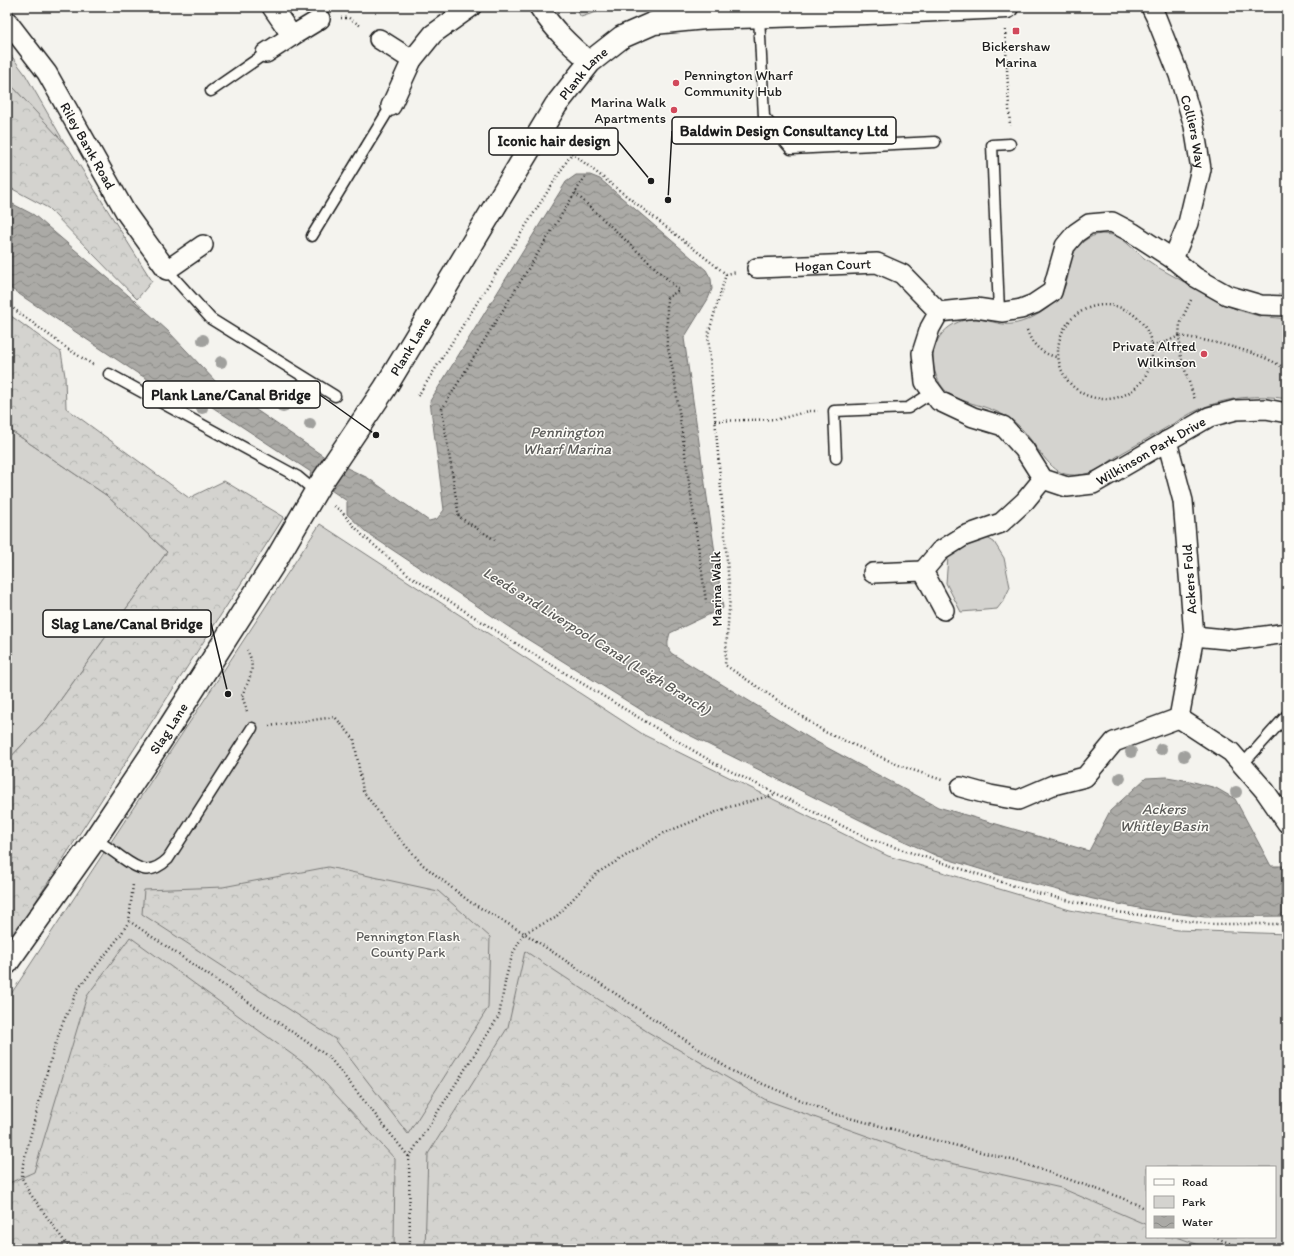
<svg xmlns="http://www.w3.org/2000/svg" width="1294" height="1256" font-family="Itim,sans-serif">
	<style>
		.green { fill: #d4d3cf; stroke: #787876; fill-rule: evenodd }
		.forest { fill: url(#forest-crowns); stroke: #787876 }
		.water { fill: url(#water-waves); stroke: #72716f }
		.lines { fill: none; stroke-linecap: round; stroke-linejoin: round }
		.service-casing { stroke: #1c1c1c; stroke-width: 13 }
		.minor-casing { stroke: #1c1c1c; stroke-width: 22 }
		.tertiary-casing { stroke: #1c1c1c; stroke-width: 25 }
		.path { stroke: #1c1c1c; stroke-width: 2.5; stroke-dasharray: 1 3; stroke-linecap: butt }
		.service { stroke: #fdfcf7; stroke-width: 10 }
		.minor { stroke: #fdfcf7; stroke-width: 19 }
		.tertiary { stroke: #fdfcf7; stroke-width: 22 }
		.tree { fill: #a0a09d }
		.poi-dot { fill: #d1495b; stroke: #fdfcf7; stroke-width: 1.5 }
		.labels { text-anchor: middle; stroke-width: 3; stroke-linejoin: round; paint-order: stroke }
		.poi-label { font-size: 14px; fill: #1c1c1c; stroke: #fdfcf7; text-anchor: end }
		.street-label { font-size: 14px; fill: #1c1c1c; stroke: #fdfcf7 }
		.park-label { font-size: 14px; fill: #5c5c5b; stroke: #fdfcf7 }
		.water-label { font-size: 15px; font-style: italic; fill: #5c5c5a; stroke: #fdfcf7 }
		.leader { fill: none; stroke: #1c1c1c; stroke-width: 1.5 }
		.callout-dot { fill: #1c1c1c; stroke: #fdfcf7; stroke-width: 1.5 }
		.callout { fill: #fdfcf7; stroke: #1c1c1c; stroke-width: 1.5 }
		.callout-label { font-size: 15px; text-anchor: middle; font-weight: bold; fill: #1c1c1c }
	</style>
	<defs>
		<pattern id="forest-crowns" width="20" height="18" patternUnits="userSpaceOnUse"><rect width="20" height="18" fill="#d4d3cf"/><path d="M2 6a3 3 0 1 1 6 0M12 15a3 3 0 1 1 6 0" fill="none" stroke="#b5b5b1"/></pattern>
		<pattern id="water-waves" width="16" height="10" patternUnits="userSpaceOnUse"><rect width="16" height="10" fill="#abaaa6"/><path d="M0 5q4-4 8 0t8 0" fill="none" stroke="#8a8a86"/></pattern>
	</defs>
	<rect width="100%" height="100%" fill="#f4f3ee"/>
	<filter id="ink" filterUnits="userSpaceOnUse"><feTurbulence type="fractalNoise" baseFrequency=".025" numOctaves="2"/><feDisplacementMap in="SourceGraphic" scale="8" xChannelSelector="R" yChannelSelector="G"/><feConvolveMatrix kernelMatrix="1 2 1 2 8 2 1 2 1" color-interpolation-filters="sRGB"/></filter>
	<g filter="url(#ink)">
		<!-- green -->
		<g class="green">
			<path d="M575,7H612L581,17Z"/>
			<path d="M7,50L25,74L67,147L13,87L7,85Z"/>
			<path d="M1102,234L1114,235L1120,237L1144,258L1159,268L1220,302L1238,310L1259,316L1287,319V399C1258,394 1226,397 1198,410C1188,414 1179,421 1169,426C1154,435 1138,444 1122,453C1111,460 1098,472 1085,474C1079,476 1070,475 1065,474C1048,470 1032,438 1019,426C1009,416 994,410 981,406C958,399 943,397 935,372C926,346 945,320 973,319C986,318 999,326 1012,324C1026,322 1038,315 1049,307C1055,301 1062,294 1065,286C1069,277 1069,266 1072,257C1077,244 1089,235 1102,234Z"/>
			<path d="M7,428L106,495L167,552L46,720L7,761Z"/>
			<path d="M320,524L644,735L888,856L1070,910L1177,930L1287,934V1249H7V1000ZM1147,1167H1275V1237H1147Z"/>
			<path d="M987,538L994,542L1004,558L1010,587L1004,600L997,609L961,612L946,583L948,557L970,543Z"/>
		</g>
		<!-- forest -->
		<g class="forest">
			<path d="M7,85L13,87L68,147L152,281L137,299L48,208L7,186Z"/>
			<path d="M7,313L61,352L65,376L66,408L189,498L224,481L284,517L7,946V761L46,720L167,552L106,495L7,428Z"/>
			<path d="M328,867L438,891L490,937L488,1008L408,1134L335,1039L142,914L144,890L223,887Z"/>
			<path d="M130,937L312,1069L395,1159L394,1249H7V1184L34,1172L87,996Z"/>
			<path d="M525,951L648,1032L766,1100L929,1158L1061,1188L1147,1225V1237H1177L1210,1249H425L428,1154L508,1027Z"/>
		</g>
		<!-- water -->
		<path class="water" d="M576,175H590L600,179L706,270L711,279L712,289L708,299L684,338L723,608L670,633C668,641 666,646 671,653L811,739L938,807L1089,851L1110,811L1146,778L1167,777L1190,781L1216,788L1235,799L1271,866H1287V916L1205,917L1149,910L1093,899L996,874L937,856L882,831L651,716L524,637L367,533L347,514V501L310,476L311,472L203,401L192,404L137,373L7,286V201L34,215L135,301L169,332L217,383L326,458L368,478L429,521L437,519L444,510L430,401L566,182Z"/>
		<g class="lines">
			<!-- service casing -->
			<g class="service-casing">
				<g id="service">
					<path d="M759,16L764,117L791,149L935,142"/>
					<path d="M211,91L266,53"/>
					<path d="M312,236L391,106"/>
					<path d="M167,270L211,319L335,396"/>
					<path d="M999,311L992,145L1010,144"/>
					<path d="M109,374L298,477L316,492"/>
					<path d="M836,458L834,411L908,408L933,392"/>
					<path d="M1242,765L1287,715"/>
					<path d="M95,839C104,845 113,851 121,857C139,870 150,876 168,859L252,728"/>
				</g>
			</g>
			<!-- minor casing -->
			<g class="minor-casing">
				<g id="minor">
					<path d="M272,7L292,36L320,19"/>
					<path d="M539,7C553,29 570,45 590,62"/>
					<path id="s1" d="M1151,7L1156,17L1179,75L1194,126L1201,169L1188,223L1173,259"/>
					<path id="s2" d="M7,21L47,73L126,213L167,270L203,245"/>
					<path d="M379,39L412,60"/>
					<path d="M266,53L292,36"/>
					<path d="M391,106L412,60L433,34L471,7"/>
					<path id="s3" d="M757,268L877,263L902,274L939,312"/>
					<path id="s4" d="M1287,306L1261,305L1227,295L1195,277L1173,259L1133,233L1112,222L1089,224L1076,233L1065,246L1052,292L1034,304L1021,309L1003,312L976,308L939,312L930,328L922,353L925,382L939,401L973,417L1003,426L1024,449L1043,479L1067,487L1093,484L1209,417L1236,410L1266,409L1287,413"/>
					<path d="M873,573L923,571"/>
					<path d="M944,610L923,571L940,551L964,536L1001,523L1025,501L1043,479"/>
					<path d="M1194,636L1235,640L1287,633"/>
					<path d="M1179,718L1231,752L1265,791L1287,823"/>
					<path d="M961,787L990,795L1018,800L1053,785L1085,777L1114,742L1179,718L1194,636L1183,501L1167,441"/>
				</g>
			</g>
			<!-- tertiary casing -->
			<g class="tertiary-casing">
				<g id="tertiary">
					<path id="s5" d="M7,963L95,839L165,734L273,565L319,486L385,388L556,105L590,62L622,37L654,23L705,18L867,13L1007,7"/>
				</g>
			</g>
			<!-- path -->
			<g class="path">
				<path d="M341,18H349L361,26"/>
				<path d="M1005,30L1010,126"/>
				<path d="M559,143L726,274L737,272"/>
				<path d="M575,193L679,290L667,298V343L674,376L706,601"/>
				<path d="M726,274L708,335L730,596L725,665L825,732L901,766L942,780"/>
				<path d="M1191,300L1180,323L1179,336C1209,340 1263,352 1287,370"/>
				<path d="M7,304L68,349L95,366"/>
				<circle cx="1105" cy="352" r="47"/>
				<path d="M1027,330C1032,345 1042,354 1057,357"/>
				<path d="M1152,345L1166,342L1179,336L1181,358L1195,400"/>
				<path d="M418,396L572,153"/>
				<path d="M715,421L779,419L809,411H818"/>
				<path d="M334,506L341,511L361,534L410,576L512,641L714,763L869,839L1033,892L1117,912L1210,924H1287"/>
				<path d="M495,540L459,517L442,409L586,175"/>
				<path d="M247,711L242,696C249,679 257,668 247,650"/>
				<path d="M269,726L335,717L354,739L363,791L390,828L423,865L470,902L524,933L732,1071L834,1114L1016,1161L1122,1198L1147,1209"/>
				<path d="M129,921L329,1057L409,1157"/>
				<path d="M1214,1237L1244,1249"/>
				<path d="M70,1249L29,1192L22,1178L23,1164L48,1068L61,1027L78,989L120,936L129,921L133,884"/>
				<path d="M410,1249L409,1157L499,1016L506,977L513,953L524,933L555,918L597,873L664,833L726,808L776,794"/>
			</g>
			<!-- service -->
			<use href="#service" class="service"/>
			<!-- minor -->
			<use href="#minor" class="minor"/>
			<!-- tertiary -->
			<use href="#tertiary" class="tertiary"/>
		</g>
		<!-- trees -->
		<g class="tree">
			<circle cx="203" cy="340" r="6"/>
			<circle cx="221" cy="362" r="6"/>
			<circle cx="283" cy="407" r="6"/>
			<circle cx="202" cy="408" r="6"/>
			<circle cx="310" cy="424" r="6"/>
			<circle cx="1161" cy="749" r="6"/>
			<circle cx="1131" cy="752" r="6"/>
			<circle cx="1184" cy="756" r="6"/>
			<circle cx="1120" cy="778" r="6"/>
			<circle cx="1236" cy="792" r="6"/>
		</g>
	</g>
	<!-- markers -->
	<g class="poi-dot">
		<rect x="1012" y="27" width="8" height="8" rx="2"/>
		<circle cx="676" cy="83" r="4"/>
		<circle cx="674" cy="110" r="4"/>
		<circle cx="1204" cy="354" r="4"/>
	</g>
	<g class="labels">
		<!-- poi labels -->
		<g class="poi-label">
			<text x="1016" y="51" text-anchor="middle">Bickershaw<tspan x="1016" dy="16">Marina</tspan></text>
			<text x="684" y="80" text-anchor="start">Pennington Wharf<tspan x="684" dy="16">Community Hub</tspan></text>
			<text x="666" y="107">Marina Walk<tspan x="666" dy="16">Apartments</tspan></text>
			<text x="1196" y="351">Private Alfred<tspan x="1196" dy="16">Wilkinson</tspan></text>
		</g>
		<!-- street labels -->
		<g class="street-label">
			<text dy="5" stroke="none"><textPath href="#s5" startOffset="1061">Plank Lane</textPath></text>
			<text dy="5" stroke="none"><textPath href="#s1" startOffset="132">Colliers Way</textPath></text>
			<text dy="5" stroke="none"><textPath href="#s2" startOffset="149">Riley Bank Road</textPath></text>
			<text dy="5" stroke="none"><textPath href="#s3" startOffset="76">Hogan Court</textPath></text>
			<text dy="5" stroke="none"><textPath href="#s5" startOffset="737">Plank Lane</textPath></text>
			<text dy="5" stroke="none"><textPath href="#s4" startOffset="771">Wilkinson Park Drive</textPath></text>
			<text transform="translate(1189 579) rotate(-94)" y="5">Ackers Fold</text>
			<text transform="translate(716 589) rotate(-91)" y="5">Marina Walk</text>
			<text dy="5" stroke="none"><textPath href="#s5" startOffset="285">Slag Lane</textPath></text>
		</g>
		<!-- park labels -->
		<g class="park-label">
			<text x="408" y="941">Pennington Flash<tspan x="408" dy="16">County Park</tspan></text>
		</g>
		<!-- water labels -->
		<g class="water-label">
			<text x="567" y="437">Pennington<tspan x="567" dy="17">Wharf Marina</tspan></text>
			<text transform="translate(597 641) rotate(32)" y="5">Leeds and Liverpool Canal (Leigh Branch)</text>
			<text x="1164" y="814">Ackers<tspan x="1164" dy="17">Whitley Basin</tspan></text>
		</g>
	</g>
	<!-- callouts -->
	<path class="leader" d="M668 200L672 131M651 181L618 141M376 435L320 395M228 694L211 623"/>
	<g class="callout-dot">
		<circle cx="668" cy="200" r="4"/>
		<circle cx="651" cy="181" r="4"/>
		<circle cx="376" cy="435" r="4"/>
		<circle cx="228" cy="694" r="4"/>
	</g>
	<g class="callout">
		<rect x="672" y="117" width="224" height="27" rx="4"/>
		<rect x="489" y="128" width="129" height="27" rx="4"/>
		<rect x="143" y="381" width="177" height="27" rx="4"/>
		<rect x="43" y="610" width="168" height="27" rx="4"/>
	</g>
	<g class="callout-label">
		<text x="784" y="136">Baldwin Design Consultancy Ltd</text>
		<text x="554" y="146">Iconic hair design</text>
		<text x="231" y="400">Plank Lane/Canal Bridge</text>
		<text x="127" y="629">Slag Lane/Canal Bridge</text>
	</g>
	<!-- margin -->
	<rect width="1294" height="1256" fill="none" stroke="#fdfcf7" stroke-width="24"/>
	<rect x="12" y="12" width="1270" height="1232" fill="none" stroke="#1c1c1c" stroke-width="1.5" filter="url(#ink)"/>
	<!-- legend -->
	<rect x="1146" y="1166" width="130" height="72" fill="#fdfcf7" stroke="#a3a29f"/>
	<rect x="1154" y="1179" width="20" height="6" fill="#fdfcf7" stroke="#a3a29f"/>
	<text x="1182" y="1186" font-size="12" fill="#1c1c1c">Road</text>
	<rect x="1154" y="1196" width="20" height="12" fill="#d4d3cf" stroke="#a3a29f"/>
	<text x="1182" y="1206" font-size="12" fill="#1c1c1c">Park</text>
	<rect x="1154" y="1216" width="20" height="12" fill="url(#water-waves)" stroke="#a3a29f"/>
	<text x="1182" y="1226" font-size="12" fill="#1c1c1c">Water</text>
</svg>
